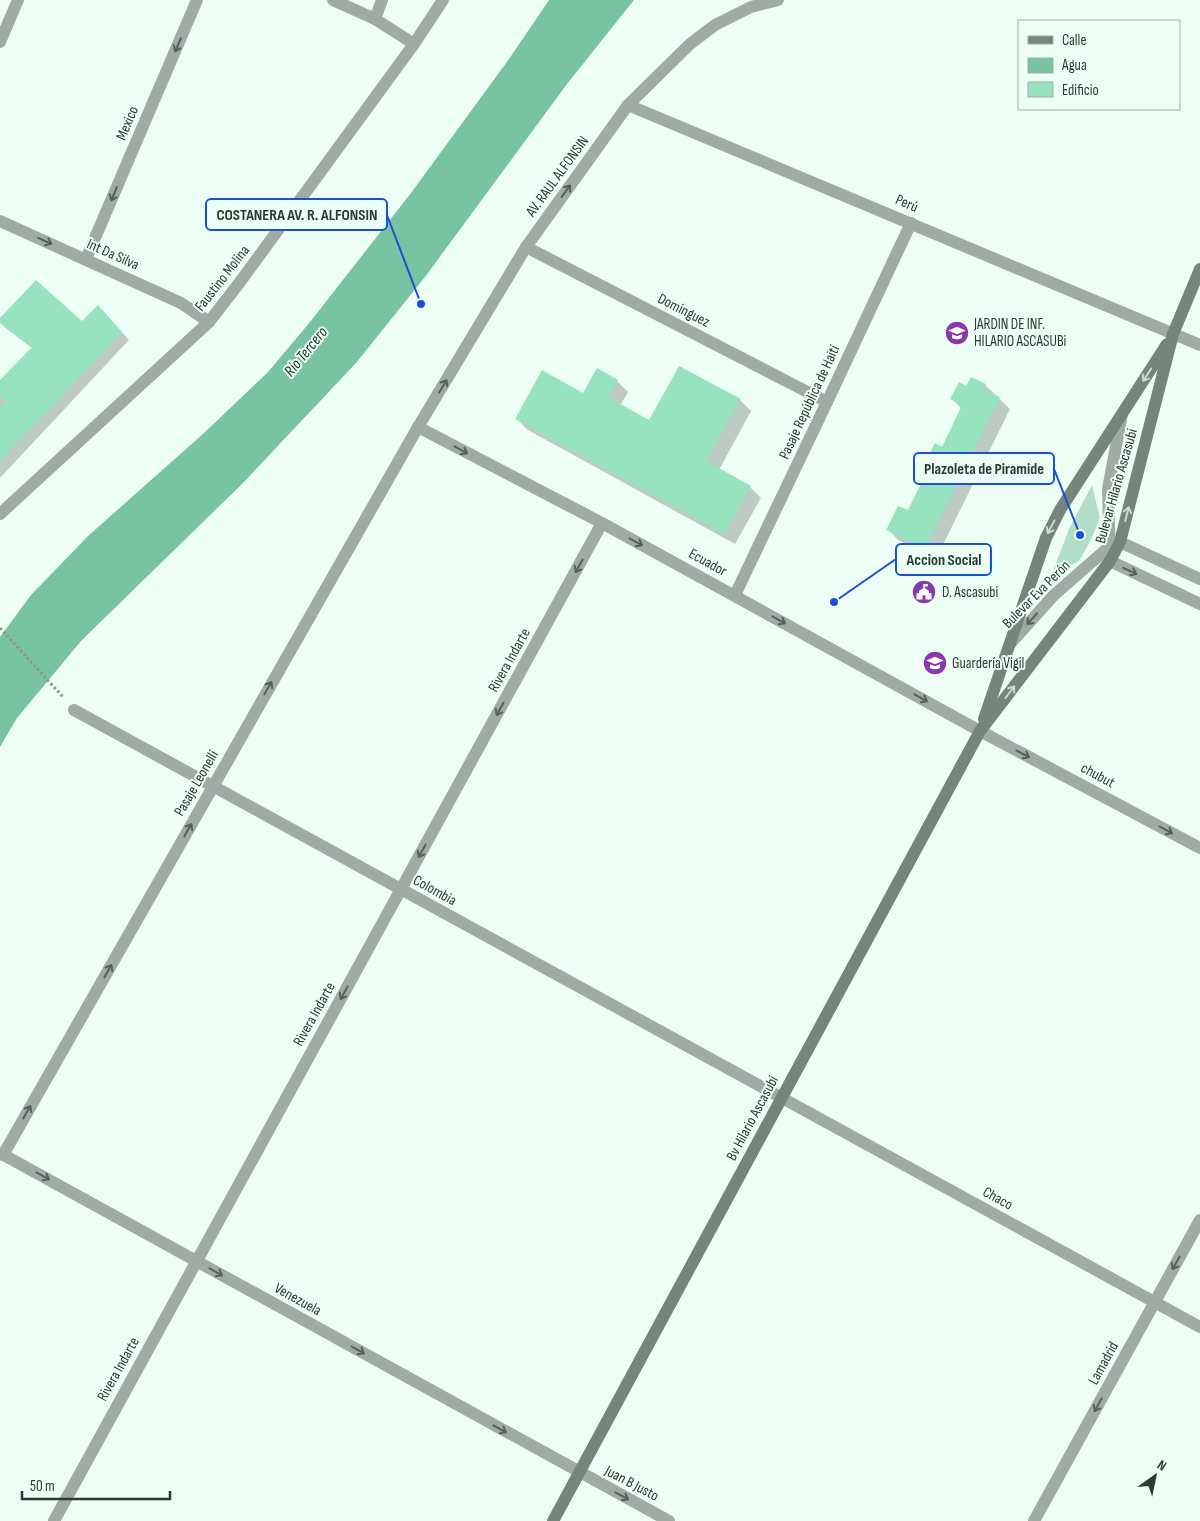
<svg xmlns="http://www.w3.org/2000/svg" width="1200" height="1521" font-family="'Sofia Sans Condensed',sans-serif">
	<style>
		.green { fill: #b2dec9 }
		.water { fill: #78c4a2 }
		.shadow { fill: #0003 }
		.building { fill: #97e3c0 }
		.lines { fill: none; stroke-linecap: round; stroke-linejoin: round }
		.path { stroke: #8b9992; stroke-width: 3; stroke-dasharray: 2.5 2.5; stroke-linecap: butt }
		.minor { stroke: #9faba5; stroke-width: 12 }
		.tertiary { stroke: #9faba5; stroke-width: 12 }
		.secondary { stroke: #74857d; stroke-width: 12 }
		.oneway { stroke: #56615c }
		.oneway2 { stroke: #c9dad2 }
		.labels { text-anchor: middle; stroke-width: 4; stroke-linejoin: round; paint-order: stroke }
		.street-label { font-size: 15px; fill: #2e3934; stroke: #edfef6 }
		.poi-label { font-size: 15px; fill: #2e3934; stroke: #edfef6; text-anchor: start }
		.water-label { font-size: 16px; font-style: italic; fill: #113325; stroke: #edfef6 }
		.leader { fill: none; stroke: #1d4ed8; stroke-width: 2 }
		.callout-dot { fill: #1d4ed8; stroke: #edfef6; stroke-width: 2 }
		.callout { fill: #edfef6; stroke: #1d4ed8; stroke-width: 2 }
		.callout-label { font-size: 16px; text-anchor: middle; font-weight: bold; fill: #2e3934 }
	</style>
	<rect width="100%" height="100%" fill="#edfef6"/>
	<!-- green -->
	<path class="green" d="M1092,485L1100,518L1091,540L1079,561L1051,576L1069,529Z"/>
	<!-- water -->
	<path class="water" d="M549,0H634L567,84L425,277L356,363L242,484L81,641L17,718L0,747V637L31,595L88,536L204,433L268,372L310,322L411,193L509,59Z"/>
	<!-- shadow -->
	<g class="shadow">
		<path d="M106,315L129,340L0,478V381L32,348L7,329L0,322V320L82,323Z"/>
		<path d="M617,381L628,392L620,406L650,422L740,400L751,411L719,470L750,487L761,498L735,544L528,430L517,419L584,394Z"/>
		<path d="M985,385L1010,409L936,559L898,540L888,529L908,512L930,468L926,464L942,448L962,409L952,399L967,388Z"/>
	</g>
	<!-- building -->
	<g class="building">
		<path d="M36,280L82,321L98,305L122,332L0,461V408L6,401L0,395V380L32,347L0,323V318Z"/>
		<path d="M679,366L741,399L706,461L751,486L724,534L515,419L542,370L583,393L597,368L618,380L608,397L649,420Z"/>
		<path d="M971,377L986,384L983,389L1000,397L925,549L886,530L898,506L908,510L929,467L924,464L935,443L942,447L962,405L950,399L959,382L966,386Z"/>
	</g>
	<g class="lines">
		<!-- path -->
		<path class="path" d="M0,628L64,698"/>
		<!-- minor -->
		<g class="minor">
			<path d="M333,0L375,19L414,44"/>
			<path d="M375,19L382,0"/>
			<path d="M0,42L18,0"/>
			<path d="M628,105L1200,345"/>
			<path d="M0,221L181,303L209,322"/>
			<path d="M526,247L827,402"/>
			<path d="M86,259L197,0"/>
			<path d="M1122,414L1108,489L1110,561L1200,604"/>
			<path d="M418,427L602,523L980,731L1200,848"/>
			<path d="M735,595L827,402L911,223"/>
			<path d="M1010,644L1054,595L1109,547L1120,542L1200,579"/>
			<path d="M74,710L1200,1327"/>
			<path d="M0,1153L669,1521"/>
			<path d="M3,1155L418,427L526,247L628,105L690,44L715,25L751,7L778,0"/>
			<path d="M54,1521L602,523"/>
			<path d="M1034,1521L1200,1220"/>
		</g>
		<!-- tertiary -->
		<path class="tertiary" d="M0,514L209,322L240,282L414,44L443,0"/>
		<!-- secondary -->
		<g class="secondary">
			<path d="M984,719L1046,538L1060,510L1167,344"/>
			<path d="M553,1521L980,731L1110,561L1120,542L1173,334L1200,269"/>
		</g>
	</g>
	<!-- one-way arrows -->
	<defs><path id="oneway-shaft" d="M-6 0H5M1.5-3L5.5 0L1.5 3" fill="none" stroke-width="1.6" stroke-linecap="round" stroke-linejoin="round" transform="scale(1.25)"/></defs>
	<g class="oneway">
		<use href="#oneway-shaft" transform="translate(178 45) rotate(113)"/>
		<use href="#oneway-shaft" transform="translate(566 191) rotate(-54)"/>
		<use href="#oneway-shaft" transform="translate(114 194) rotate(113)"/>
		<use href="#oneway-shaft" transform="translate(45 241) rotate(24)"/>
		<use href="#oneway-shaft" transform="translate(443 386) rotate(-59)"/>
		<use href="#oneway-shaft" transform="translate(461 450) rotate(28)"/>
		<use href="#oneway-shaft" transform="translate(636 542) rotate(29)"/>
		<use href="#oneway-shaft" transform="translate(579 566) rotate(119)"/>
		<use href="#oneway-shaft" transform="translate(1130 571) rotate(25)"/>
		<use href="#oneway-shaft" transform="translate(1032 619) rotate(132)"/>
		<use href="#oneway-shaft" transform="translate(779 620) rotate(29)"/>
		<use href="#oneway-shaft" transform="translate(268 688) rotate(-60)"/>
		<use href="#oneway-shaft" transform="translate(921 698) rotate(29)"/>
		<use href="#oneway-shaft" transform="translate(500 709) rotate(119)"/>
		<use href="#oneway-shaft" transform="translate(1023 754) rotate(28)"/>
		<use href="#oneway-shaft" transform="translate(188 830) rotate(-60)"/>
		<use href="#oneway-shaft" transform="translate(1166 830) rotate(28)"/>
		<use href="#oneway-shaft" transform="translate(422 851) rotate(119)"/>
		<use href="#oneway-shaft" transform="translate(108 971) rotate(-60)"/>
		<use href="#oneway-shaft" transform="translate(344 993) rotate(119)"/>
		<use href="#oneway-shaft" transform="translate(27 1112) rotate(-60)"/>
		<use href="#oneway-shaft" transform="translate(43 1176) rotate(29)"/>
		<use href="#oneway-shaft" transform="translate(1176 1263) rotate(119)"/>
		<use href="#oneway-shaft" transform="translate(216 1272) rotate(29)"/>
		<use href="#oneway-shaft" transform="translate(358 1350) rotate(29)"/>
		<use href="#oneway-shaft" transform="translate(1098 1405) rotate(119)"/>
		<use href="#oneway-shaft" transform="translate(500 1429) rotate(29)"/>
		<use href="#oneway-shaft" transform="translate(622 1496) rotate(28)"/>
	</g>
	<g class="oneway2">
		<use href="#oneway-shaft" transform="translate(1147 375) rotate(123)"/>
		<use href="#oneway-shaft" transform="translate(1127 514) rotate(-76)"/>
		<use href="#oneway-shaft" transform="translate(1051 527) rotate(118)"/>
		<use href="#oneway-shaft" transform="translate(1010 692) rotate(-53)"/>
	</g>
	<!-- icons -->
	<defs>
		<g id="school-disc" transform="scale(1.25)"><circle r="9.5" fill="#893aaa" stroke="#edfef6"/><path d="M0-5L7-2L0 1L-7-2ZM-4 1L0 2.5L4 1V4Q0 6-4 4Z" fill="#fff"/></g>
		<g id="civic-disc" transform="scale(1.25)"><circle r="9.5" fill="#893aaa" stroke="#edfef6"/><path d="M-.6-6.5H3V-4.5H.6V-3L4-1V1h2V6H-6V1h2V-1L-.6-3ZM-1.2 2.5V6h2.4V2.5Z" fill="#fff"/></g>
	</defs>
	<g fill-rule="evenodd">
		<use href="#school-disc" x="957" y="333"/>
		<use href="#civic-disc" x="924" y="592"/>
		<use href="#school-disc" x="935" y="663"/>
	</g>
	<g class="labels">
		<!-- street labels -->
		<g class="street-label">
			<text transform="translate(127 123) rotate(-67)" y="5">Mexico</text>
			<text transform="translate(557 176) rotate(-54)" y="5">AV. RAUL ALFONSIN</text>
			<text transform="translate(907 203) rotate(23)" y="5">Perú</text>
			<text transform="translate(113 254) rotate(24)" y="5">Int Da Silva</text>
			<text transform="translate(222 278) rotate(-52)" y="5">Faustino Molina</text>
			<text transform="translate(684 310) rotate(27)" y="5">Dominguez</text>
			<text transform="translate(809 402) rotate(-65)" y="5">Pasaje República de Haití</text>
			<text transform="translate(1116 486) rotate(-74)" y="5">Bulevar Hilario Ascasubi</text>
			<text transform="translate(708 562) rotate(29)" y="5">Ecuador</text>
			<text transform="translate(1036 594) rotate(-45)" y="5">Bulevar Eva Perón</text>
			<text transform="translate(509 660) rotate(-61)" y="5">Rivera Indarte</text>
			<text transform="translate(1098 775) rotate(28)" y="5">chubut</text>
			<text transform="translate(196 783) rotate(-60)" y="5">Pasaje Leonelli</text>
			<text transform="translate(435 890) rotate(29)" y="5">Colombia</text>
			<text transform="translate(314 1014) rotate(-61)" y="5">Rivera Indarte</text>
			<text transform="translate(752 1118) rotate(-62)" y="5">Bv Hilario Ascasubi</text>
			<text transform="translate(998 1198) rotate(29)" y="5">Chaco</text>
			<text transform="translate(298 1299) rotate(29)" y="5">Venezuela</text>
			<text transform="translate(1103 1363) rotate(-61)" y="5">Lamadrid</text>
			<text transform="translate(118 1369) rotate(-61)" y="5">Rivera Indarte</text>
			<text transform="translate(632 1483) rotate(28)" y="5">Juan B Justo</text>
		</g>
		<!-- poi labels -->
		<g class="poi-label">
			<text x="974" y="329">JARDIN DE INF.<tspan x="974" dy="17">HILARIO ASCASUBi</tspan></text>
			<text x="942" y="597">D. Ascasubi</text>
			<text x="952" y="668">Guardería Vigil</text>
		</g>
		<!-- water labels -->
		<g class="water-label">
			<text transform="translate(305 351) rotate(-51)" y="6">Río Tercero</text>
		</g>
	</g>
	<!-- callouts -->
	<path class="leader" d="M421 304L387 215M1080 535L1054 469M834 602L896 559"/>
	<g class="callout-dot">
		<circle cx="421" cy="304" r="5"/>
		<circle cx="1080" cy="535" r="5"/>
		<circle cx="834" cy="602" r="5"/>
	</g>
	<g class="callout">
		<rect x="206" y="199" width="181" height="31" rx="5"/>
		<rect x="914" y="453" width="140" height="31" rx="5"/>
		<rect x="896" y="544" width="95" height="31" rx="5"/>
	</g>
	<g class="callout-label">
		<text x="297" y="220">COSTANERA AV. R. ALFONSIN</text>
		<text x="984" y="474">Plazoleta de Piramide</text>
		<text x="944" y="565">Accion Social</text>
	</g>
	<!-- legend -->
	<rect x="1018" y="20" width="162" height="90" fill="#edfef6" stroke="#a1afa8"/>
	<rect x="1028" y="36" width="25" height="8" fill="#74857d" stroke="#a1afa8"/>
	<text x="1062" y="45" font-size="15" fill="#2e3934">Calle</text>
	<rect x="1028" y="58" width="25" height="15" fill="#78c4a2" stroke="#a1afa8"/>
	<text x="1062" y="70" font-size="15" fill="#2e3934">Agua</text>
	<rect x="1028" y="82" width="25" height="15" fill="#97e3c0" stroke="#a1afa8"/>
	<text x="1062" y="95" font-size="15" fill="#2e3934">Edificio</text>
	<!-- north arrow -->
	<g transform="translate(1155 1476) rotate(33)" stroke="#edfef6" stroke-width="4" paint-order="stroke">
	<path d="M0-4L9 19L0 12L-9 19Z" fill="#2e3934"/>
	<text y="-8" font-size="14" font-weight="bold" text-anchor="middle" fill="#2e3934">N</text>
	</g>
	<!-- scale -->
	<path d="M22 1491v8h148v-8" fill="none" stroke="#2e3934" stroke-width="2.5"/>
	<text x="30" y="1491" font-size="15" fill="#2e3934" stroke="#edfef6" stroke-width="4" paint-order="stroke">50 m</text>
</svg>
